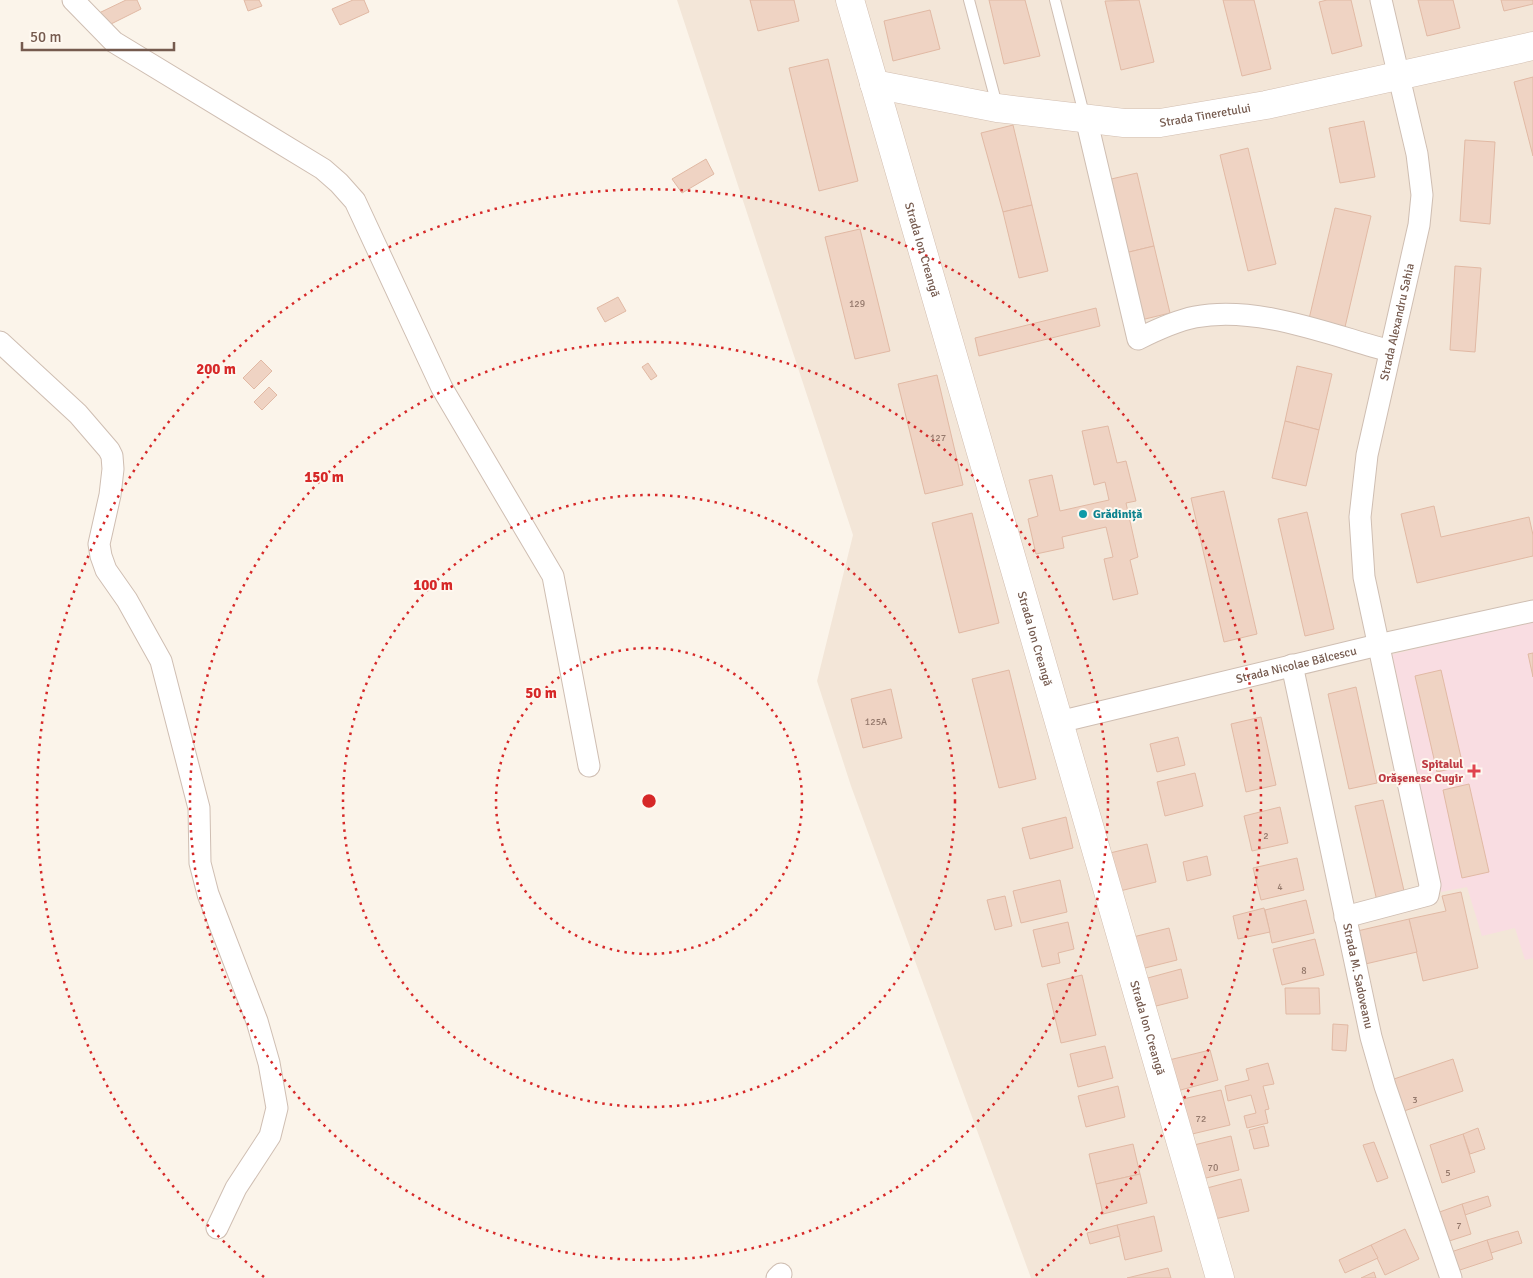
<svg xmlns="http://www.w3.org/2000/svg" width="1533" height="1278" font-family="Signika,sans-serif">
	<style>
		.residential { fill: #f3e6d8 }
		.medical { fill: #f9dde2 }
		.building { fill: #efd3c3; stroke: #e1b9a4 }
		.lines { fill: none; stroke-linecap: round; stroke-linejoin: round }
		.lane-casing { stroke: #cfbeb2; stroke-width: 12 }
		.street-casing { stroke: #cfbeb2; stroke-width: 23 }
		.secondary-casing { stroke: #d2beb0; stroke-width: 29 }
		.lane { stroke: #fff; stroke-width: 10 }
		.street { stroke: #fff; stroke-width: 21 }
		.secondary { stroke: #fff; stroke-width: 28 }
		.ring { fill: none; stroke: #d62828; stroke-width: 2.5; stroke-dasharray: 2.5 5 }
		.culture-dot { fill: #0f9aa8; stroke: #fef8f0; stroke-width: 2 }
		.health-dot { fill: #e0444e; stroke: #fef8f0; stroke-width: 2 }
		.labels { text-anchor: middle; stroke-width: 4; stroke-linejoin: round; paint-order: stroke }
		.number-label { font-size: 10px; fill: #94786b }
		.street-label { font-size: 12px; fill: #755a4e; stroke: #fef8f0 }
		.culture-label { font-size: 12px; font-weight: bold; fill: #0d838f; stroke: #fef8f0; text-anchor: start }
		.health-label { font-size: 12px; font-weight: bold; fill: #be3a42; stroke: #fef8f0; text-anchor: end }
		.centre { fill: #d62828; stroke: #fef8f0; stroke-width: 2.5 }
		.ring-label { font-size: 15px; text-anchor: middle; font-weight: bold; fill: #d62828; stroke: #fef8f0; stroke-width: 4; stroke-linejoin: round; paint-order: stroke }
	</style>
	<rect width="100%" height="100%" fill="#fbf4ea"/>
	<!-- residential -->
	<path class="residential" d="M677,0H1533V1278H1031L851,786L817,681L853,535Z"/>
	<!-- medical -->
	<path class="medical" d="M1533,620V958L1525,960L1515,928L1482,936L1467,887L1441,892L1390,655Z"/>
	<!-- building -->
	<g class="building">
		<path d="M126,0H137L141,9L105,27L99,13Z"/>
		<path d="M244,0H259L262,6L248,11Z"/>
		<path d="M353,0H364L369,12L340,25L332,9Z"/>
		<path d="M750,0H794L799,21L758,31Z"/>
		<path d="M989,0H1025L1040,56L1004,64Z"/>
		<path d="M1139,0L1154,62L1121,70L1105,1Z"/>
		<path d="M1223,0H1254L1271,69L1242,76Z"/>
		<path d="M1327,0H1351L1362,46L1332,54L1319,2Z"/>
		<path d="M1418,0H1453L1460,28L1427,36Z"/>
		<path d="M1501,0H1533V4L1504,11Z"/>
		<path d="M930,10L940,49L893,61L884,21Z"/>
		<path d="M828,59L858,181L819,191L789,68Z"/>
		<path d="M1533,77V156L1514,82Z"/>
		<path d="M1364,121L1375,177L1340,183L1329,128Z"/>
		<path d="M1013,125L1032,205L1003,212L981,133Z"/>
		<path d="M1465,140L1495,142L1490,224L1460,221Z"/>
		<path d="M1248,148L1276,264L1248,271L1220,155Z"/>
		<path d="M706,159L714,174L682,193L672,179Z"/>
		<path d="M1137,173L1154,246L1125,253L1107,180Z"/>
		<path d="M1032,205L1048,271L1019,278L1003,212Z"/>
		<path d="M1335,208L1371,216L1345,327L1309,319Z"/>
		<path d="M860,229L890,351L855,359L825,237Z"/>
		<path d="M1154,246L1170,313L1141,320L1125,253Z"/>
		<path d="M1455,266L1481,268L1475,352L1450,350Z"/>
		<path d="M618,297L626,311L605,322L597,308Z"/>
		<path d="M1096,308L1100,326L979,356L975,338Z"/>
		<path d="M261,360L272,371L254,389L243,378Z"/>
		<path d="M648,363L657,376L651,380L642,367Z"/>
		<path d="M1297,366L1332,374L1319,430L1285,421Z"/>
		<path d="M937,375L963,485L925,494L898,384Z"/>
		<path d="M269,387L277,395L262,410L254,402Z"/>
		<path d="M1285,421L1319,430L1306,486L1272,478Z"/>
		<path d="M1108,426L1117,463L1126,461L1136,501L1126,503L1138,557L1130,560L1138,594L1113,600L1104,559L1113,557L1106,527L1062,537L1064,548L1036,554L1028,519L1038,516L1029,480L1052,475L1060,511L1109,500L1105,482L1094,485L1082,431Z"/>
		<path d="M1224,491L1257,634L1224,642L1191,498Z"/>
		<path d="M1434,506L1441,537L1529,517L1533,535V556L1417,583L1401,514Z"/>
		<path d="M1307,512L1334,629L1305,636L1278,519Z"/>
		<path d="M972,513L999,623L959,633L932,523Z"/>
		<path d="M1533,653V677L1528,654Z"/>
		<path d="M1009,670L1036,779L999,788L972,679Z"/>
		<path d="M1441,670L1463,766L1437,772L1415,676Z"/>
		<path d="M1356,687L1377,783L1349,789L1328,694Z"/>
		<path d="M891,689L902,738L863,748L851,699Z"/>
		<path d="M1261,717L1276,785L1246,792L1231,724Z"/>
		<path d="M1178,737L1185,765L1157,772L1150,744Z"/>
		<path d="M1195,773L1203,806L1165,816L1157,782Z"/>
		<path d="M1469,784L1489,872L1462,878L1443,790Z"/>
		<path d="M1383,800L1405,895L1377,901L1355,806Z"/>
		<path d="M1280,807L1288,843L1252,851L1244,816Z"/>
		<path d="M1066,817L1073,848L1030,859L1022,828Z"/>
		<path d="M1147,844L1156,882L1120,891L1110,853Z"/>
		<path d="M1207,856L1211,875L1187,881L1183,862Z"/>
		<path d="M1297,858L1304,890L1261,900L1253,868Z"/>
		<path d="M1060,880L1067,912L1021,923L1013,891Z"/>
		<path d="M1461,892L1478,968L1423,981L1409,919L1446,911L1442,896Z"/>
		<path d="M1005,896L1012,926L995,930L987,900Z"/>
		<path d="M1306,900L1314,933L1272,943L1265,910Z"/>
		<path d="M1264,908L1270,932L1238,939L1233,916Z"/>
		<path d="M1409,919L1417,952L1361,965L1353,932Z"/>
		<path d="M1068,922L1074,949L1058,953L1060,963L1042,967L1033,930Z"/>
		<path d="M1169,928L1177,960L1141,969L1133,937Z"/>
		<path d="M1315,939L1324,975L1282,985L1273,949Z"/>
		<path d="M1181,969L1188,998L1152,1007L1144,979Z"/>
		<path d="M1082,975L1096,1035L1061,1043L1047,984Z"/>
		<path d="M1285,988H1319L1320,1014H1286Z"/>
		<path d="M1333,1024L1348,1025L1346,1051L1332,1050Z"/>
		<path d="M1105,1046L1113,1078L1078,1087L1070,1054Z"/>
		<path d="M1210,1050L1218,1080L1177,1091L1169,1060Z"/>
		<path d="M1453,1059L1463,1091L1404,1111L1394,1079Z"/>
		<path d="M1268,1063L1274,1084L1263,1086L1269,1109L1265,1110L1268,1123L1247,1128L1244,1116L1256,1113L1251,1095L1228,1101L1225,1086L1249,1080L1246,1069Z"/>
		<path d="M1118,1086L1125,1117L1086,1127L1078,1096Z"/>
		<path d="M1221,1090L1230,1125L1188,1135L1179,1100Z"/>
		<path d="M1264,1126L1269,1146L1254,1149L1249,1130Z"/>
		<path d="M1478,1128L1485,1149L1470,1154L1463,1134Z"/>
		<path d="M1463,1134L1475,1172L1442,1183L1430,1145Z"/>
		<path d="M1231,1136L1239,1170L1202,1179L1194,1145Z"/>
		<path d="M1374,1142L1388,1178L1377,1182L1363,1145Z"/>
		<path d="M1133,1144L1140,1174L1096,1184L1089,1154Z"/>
		<path d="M1140,1174L1147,1203L1103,1214L1096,1184Z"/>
		<path d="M1241,1179L1249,1211L1215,1219L1207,1188Z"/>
		<path d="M1488,1196L1491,1206L1465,1215L1462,1204Z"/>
		<path d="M1462,1204L1471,1234L1443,1243L1434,1214Z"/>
		<path d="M1154,1216L1162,1251L1125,1260L1117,1225Z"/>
		<path d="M1117,1225L1120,1236L1090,1244L1087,1233Z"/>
		<path d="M1405,1229L1419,1259L1385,1275L1371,1245Z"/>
		<path d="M1518,1231L1522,1243L1491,1253L1487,1240Z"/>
		<path d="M1487,1240L1493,1259L1454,1272L1448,1253Z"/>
		<path d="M1371,1245L1378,1258L1345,1273L1339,1260Z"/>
		<path d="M1168,1268L1171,1278H1127Z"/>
		<path d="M1374,1272L1376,1278H1361Z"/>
	</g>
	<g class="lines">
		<!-- lane casing -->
		<g class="lane-casing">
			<g id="lane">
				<path d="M969,0L997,105"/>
				<path d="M1055,0L1085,118"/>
			</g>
		</g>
		<!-- street casing -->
		<g class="street-casing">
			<g id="street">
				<path d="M73,0L114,42L323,169L339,183L355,201L442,388L553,576L589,766"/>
				<path d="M1086,118L1138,339C1156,330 1175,321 1195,317C1258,305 1330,335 1390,351"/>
				<path d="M0,342L78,414L109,450L112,456L113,469L110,495L99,544L101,556L106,570L127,600L161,661L199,808L200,863L208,894L257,1021L269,1063L277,1108L270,1136L236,1188L217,1228"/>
				<path id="s1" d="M1292,665L1371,1037L1385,1086L1451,1278"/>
				<path id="s2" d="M1059,722L1378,645L1533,611"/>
				<path id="s3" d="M1345,917L1428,895L1430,885L1364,577L1360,517L1367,455L1419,225L1422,195L1417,154L1381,0"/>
				<path d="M777,1278L781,1274"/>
			</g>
		</g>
		<!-- secondary casing -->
		<g class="secondary-casing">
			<g id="secondary">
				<path id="s4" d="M850,0L1220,1278"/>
				<path id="s5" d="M874,84L997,108L1124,123H1160L1266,105L1533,46"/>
			</g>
		</g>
		<!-- lane -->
		<use href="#lane" class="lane"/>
		<!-- street -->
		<use href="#street" class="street"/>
		<!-- secondary -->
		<use href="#secondary" class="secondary"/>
	</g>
	<!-- distance rings -->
	<g class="ring">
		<circle cx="649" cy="801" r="153"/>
		<circle cx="649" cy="801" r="306"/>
		<circle cx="649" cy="801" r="459"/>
		<path d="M264 1277A612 612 0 1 1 1034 1277"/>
	</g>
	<!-- markers -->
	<circle class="culture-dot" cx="1083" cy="514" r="5"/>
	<path class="health-dot" d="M1471.5 763.5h5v5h5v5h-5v5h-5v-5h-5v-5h5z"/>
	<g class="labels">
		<!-- number labels -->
		<g class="number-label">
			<text x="857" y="307">129</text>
			<text x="938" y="441">127</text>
			<text x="876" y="725">125A</text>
			<text x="1266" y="839">2</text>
			<text x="1280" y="890">4</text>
			<text x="1304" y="974">8</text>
			<text x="1415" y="1103">3</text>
			<text x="1201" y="1122">72</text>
			<text x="1213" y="1171">70</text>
			<text x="1448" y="1176">5</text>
			<text x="1459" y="1229">7</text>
		</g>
		<!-- street labels -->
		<g class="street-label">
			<text dy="4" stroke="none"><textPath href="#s5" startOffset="335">Strada Tineretului</textPath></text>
			<text dy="4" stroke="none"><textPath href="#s4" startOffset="260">Strada Ion Creangă</textPath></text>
			<text dy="4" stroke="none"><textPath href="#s3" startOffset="670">Strada Alexandru Sahia</textPath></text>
			<text dy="4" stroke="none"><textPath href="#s4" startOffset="665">Strada Ion Creangă</textPath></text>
			<text dy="4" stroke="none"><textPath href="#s2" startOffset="244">Strada Nicolae Bălcescu</textPath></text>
			<text dy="4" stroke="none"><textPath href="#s1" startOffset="318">Strada M. Sadoveanu</textPath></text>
			<text dy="4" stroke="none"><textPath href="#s4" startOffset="1070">Strada Ion Creangă</textPath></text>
		</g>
		<!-- culture labels -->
		<g class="culture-label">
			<text x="1093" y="518">Grădiniță</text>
		</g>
		<!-- health labels -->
		<g class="health-label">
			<text x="1463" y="768">Spitalul<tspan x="1463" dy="14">Orășenesc Cugir</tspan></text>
		</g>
	</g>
	<circle cx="649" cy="801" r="8" class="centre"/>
	<g class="ring-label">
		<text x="216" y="374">200 m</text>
		<text x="324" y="482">150 m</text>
		<text x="433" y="590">100 m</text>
		<text x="541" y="698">50 m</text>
	</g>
	<!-- scale -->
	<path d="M22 42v8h152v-8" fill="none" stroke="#755a4e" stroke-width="2.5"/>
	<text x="30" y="42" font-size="15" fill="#755a4e" stroke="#fef8f0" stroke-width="4" paint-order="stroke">50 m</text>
</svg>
